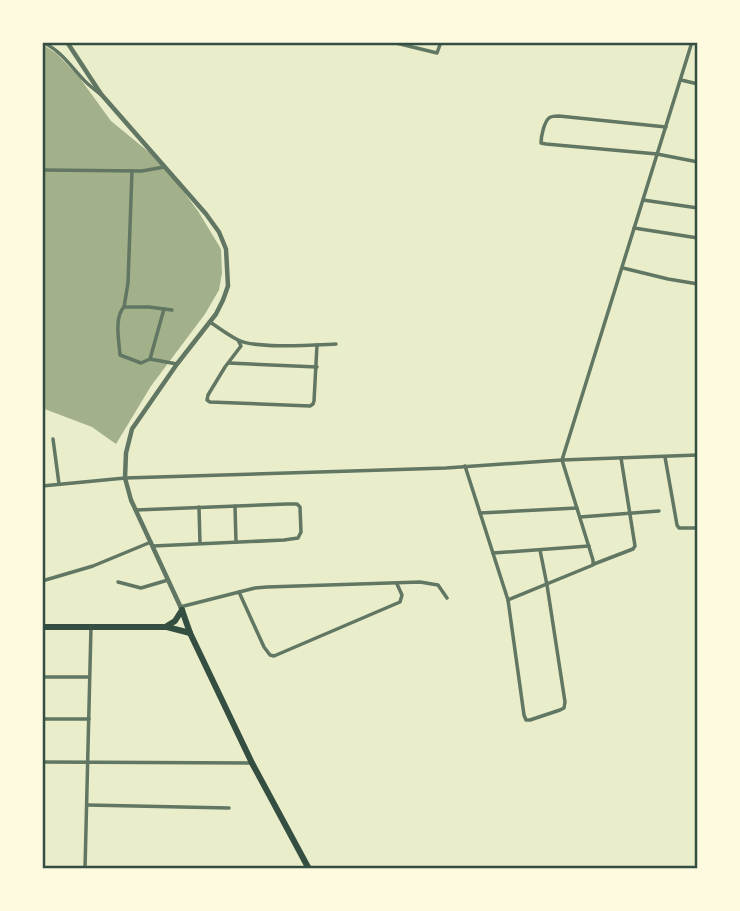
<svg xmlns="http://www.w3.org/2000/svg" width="740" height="911" font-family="Mulish,sans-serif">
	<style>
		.water { fill: #a3b18a }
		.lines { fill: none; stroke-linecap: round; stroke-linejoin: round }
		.minor { stroke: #617663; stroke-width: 3.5 }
		.tertiary { stroke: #617663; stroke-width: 4.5 }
		.primary { stroke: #344e41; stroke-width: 6 }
		.neatline { fill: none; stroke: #344e41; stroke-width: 2.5 }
	</style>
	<rect width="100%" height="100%" fill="#e9edc9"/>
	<!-- water -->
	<path class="water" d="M42,44L57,54L79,77L111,121L150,153L177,183L198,211L221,249L222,273L219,290L205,314L151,386L116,444L92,427L42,408Z"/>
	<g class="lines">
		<!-- minor -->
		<g class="minor">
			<path d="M42,42C60,50 69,64 82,78C87,84 94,89 100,94"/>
			<path d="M392,42L437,53L441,42"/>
			<path d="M681,80L698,84"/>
			<path d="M666,127L559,116C556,116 551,116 549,118C544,122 541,137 541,143L546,144L657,154L698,162"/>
			<path d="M42,170L142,171L164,167"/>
			<path d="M643,200L698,208"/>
			<path d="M634,228L698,238"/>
			<path d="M623,268L668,279L698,284"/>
			<path d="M124,307L128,283L132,171"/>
			<path d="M172,310L149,307H124C114,317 119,341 120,355L141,363L150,359L177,364"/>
			<path d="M210,322C219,328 228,335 238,340C256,349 313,345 336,344"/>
			<path d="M238,340L241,346L225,367L208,395L207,400L210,402L310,406L313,404L314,401L317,345"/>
			<path d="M150,359L164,309"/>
			<path d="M229,363L317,367"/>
			<path d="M53,439L59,484"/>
			<path d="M665,457L677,525L679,528H698"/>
			<path d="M465,466L508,600L524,715L526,720H530L560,710L564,708L565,702L547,585L540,550"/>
			<path d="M42,486L125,478L352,471L446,468L562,460L698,455"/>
			<path d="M235,506L236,542"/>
			<path d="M199,507L200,543"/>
			<path d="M136,510L287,504H297L300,507L301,532L298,538L284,540L153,546"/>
			<path d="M480,513L577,508"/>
			<path d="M580,517L659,511"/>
			<path d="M493,553L589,546"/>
			<path d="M594,564L633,549L635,546L621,458"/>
			<path d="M42,581L93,566L151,542"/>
			<path d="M118,582L141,588L168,580"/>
			<path d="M239,592L264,647L270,655L274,656L400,602L402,595L397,584"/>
			<path d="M508,600L593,565V560L562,460L692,42"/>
			<path d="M180,607L255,588L267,587L420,582L438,585L447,598"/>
			<path d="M42,677H89"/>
			<path d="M42,719H89"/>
			<path d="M42,762L252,763"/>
			<path d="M87,805L229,808"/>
			<path d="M85,869L91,627"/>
		</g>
		<!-- tertiary -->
		<path class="tertiary" d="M67,42L101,94L206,214L219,232L226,249L228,286L223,300L216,314L177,364L132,429L126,453L125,478L131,500L182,610"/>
		<!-- primary -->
		<g class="primary">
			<path d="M182,610L190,633L252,763L309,869"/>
			<path d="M167,626L175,621L182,610"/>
			<path d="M42,627H167L190,633"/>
		</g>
	</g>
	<!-- border -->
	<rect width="740" height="911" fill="none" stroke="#fefae0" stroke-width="88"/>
	<rect x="44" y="44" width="652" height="823" class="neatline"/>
</svg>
